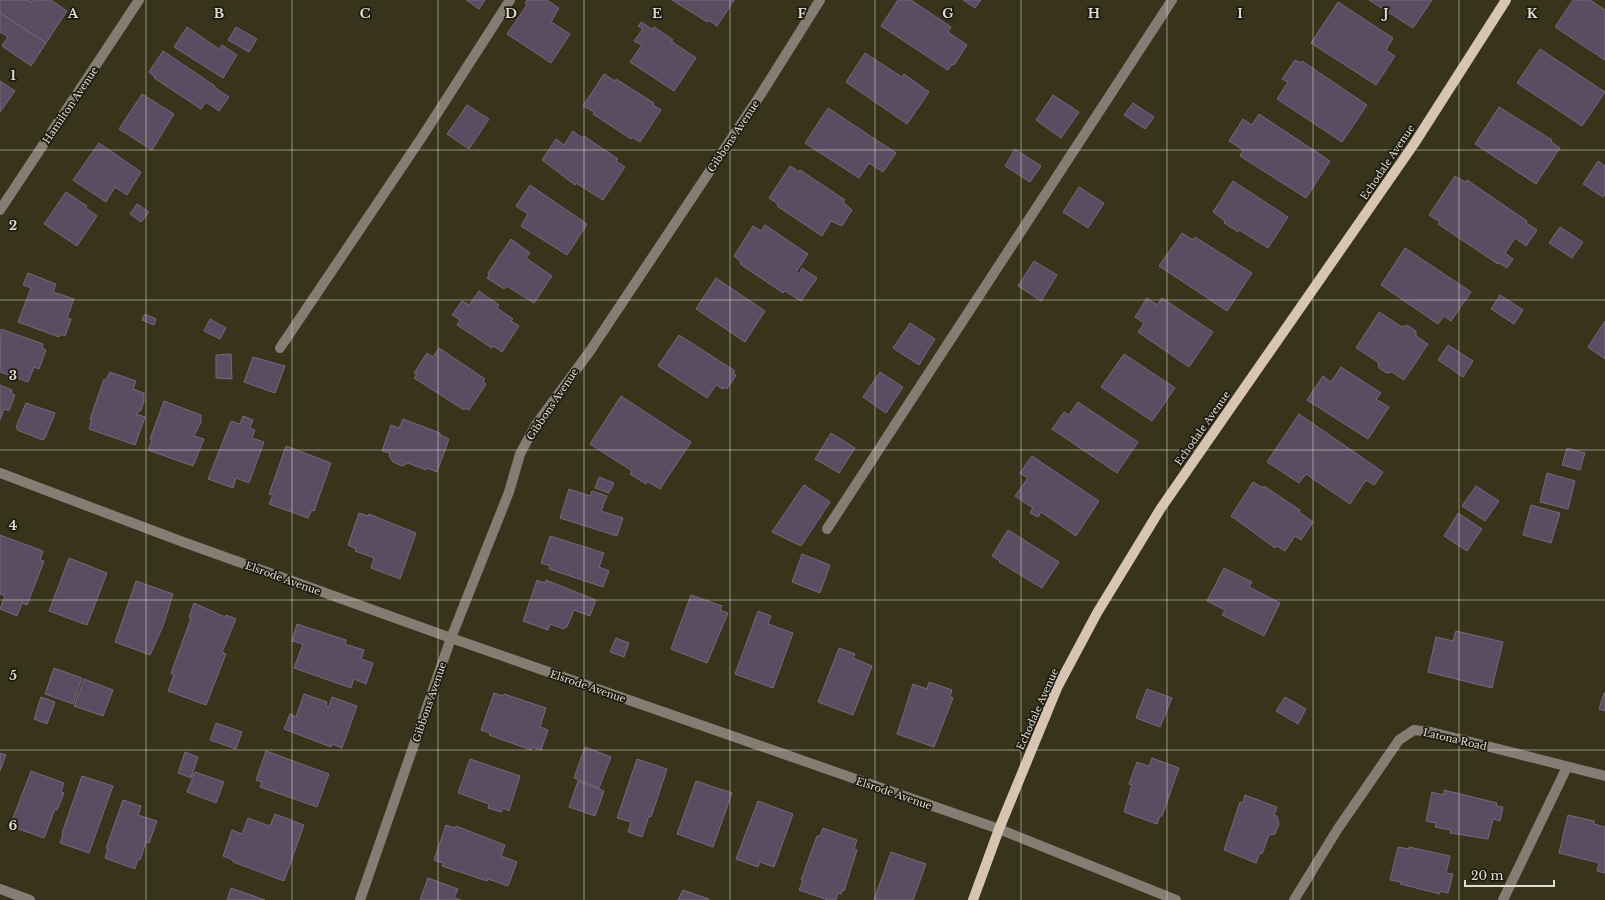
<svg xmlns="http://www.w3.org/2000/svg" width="1605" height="900" font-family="'Libre Baskerville',serif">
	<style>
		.building { fill: #5b4c61; stroke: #77677e }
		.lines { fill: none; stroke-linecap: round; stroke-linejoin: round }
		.minor { stroke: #857d73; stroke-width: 10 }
		.major { stroke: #d7c5b2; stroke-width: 10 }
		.grid { fill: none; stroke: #e0decf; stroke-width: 1; stroke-opacity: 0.55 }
		.labels { text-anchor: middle; stroke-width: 3.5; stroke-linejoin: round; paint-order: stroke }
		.street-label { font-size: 10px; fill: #e0decf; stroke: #1d1b11 }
		.grid-label { font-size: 13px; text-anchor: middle; font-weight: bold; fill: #e0decf; stroke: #1d1b11; stroke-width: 3.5; stroke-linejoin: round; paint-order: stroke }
	</style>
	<rect width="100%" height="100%" fill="#38341c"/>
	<!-- building -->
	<g class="building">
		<path d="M0,0H29L32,2L33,0H51L67,11L46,43L0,13Z"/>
		<path d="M466,0H485L479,9Z"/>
		<path d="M527,0H547L559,8L551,22L570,34L551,63L507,34L527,5L525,4Z"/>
		<path d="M672,0H734L717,26L708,20L707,22Z"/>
		<path d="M898,0H911L951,27L948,32L967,45L954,65L952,64L948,70L881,26Z"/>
		<path d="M963,0H981L975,8Z"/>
		<path d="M1369,0H1432L1413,28Z"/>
		<path d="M1573,0H1590L1605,10V60L1555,27Z"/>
		<path d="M1338,2L1393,38L1386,50L1395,56L1376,85L1311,43Z"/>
		<path d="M0,13L46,43L31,66L2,46L8,37L0,32Z"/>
		<path d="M641,22L652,29L654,27L673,40L671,41L696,58L674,91L630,62L642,45L634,41L643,29L638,26Z"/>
		<path d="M187,27L219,49L222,45L237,55L223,78L174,47Z"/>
		<path d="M236,27L257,39L249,52L228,40Z"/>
		<path d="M1540,49L1605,92L1582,126L1517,83Z"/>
		<path d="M163,51L215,86L214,87L229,97L219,111L206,102L201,109L154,78L155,77L149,72Z"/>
		<path d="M865,53L902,77L904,74L929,92L907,124L846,82Z"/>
		<path d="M1295,60L1301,63L1302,61L1367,105L1342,142L1277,99L1288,82L1282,79Z"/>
		<path d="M604,74L615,81L616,79L654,103L653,105L661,110L640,142L632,137L631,139L593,114L594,112L583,106Z"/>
		<path d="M0,81L15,91L0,112Z"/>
		<path d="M142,94L174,114L152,150L119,129Z"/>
		<path d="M1053,95L1079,112L1061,138L1036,120Z"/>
		<path d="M1133,103L1154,117L1145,129L1124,115Z"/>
		<path d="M467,105L489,119L469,149L447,134Z"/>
		<path d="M1499,107L1552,140L1551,142L1560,148L1536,184L1475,144Z"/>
		<path d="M828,108L896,153L883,172L869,163L859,178L805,143Z"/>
		<path d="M1259,114L1330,161L1306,198L1240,156L1243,150L1229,141L1243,119L1252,125Z"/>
		<path d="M573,131L582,138L584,136L618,159L616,161L625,167L603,200L576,183L575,185L542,160L556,139L564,145Z"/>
		<path d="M99,143L141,172L127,195L115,187L106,202L73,180Z"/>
		<path d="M1015,149L1041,166L1030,182L1005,166Z"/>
		<path d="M1598,161L1605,166V195L1603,197L1583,184Z"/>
		<path d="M790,166L799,172L800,170L845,200L843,202L852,210L842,226L831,221L822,236L777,206L778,204L769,198Z"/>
		<path d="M1455,176L1465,182L1467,180L1527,221L1526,223L1537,230L1526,246L1515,238L1505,253L1513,259L1507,268L1499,263L1498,264L1438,224L1440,222L1429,215Z"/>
		<path d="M1233,181L1288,217L1268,248L1239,230L1238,232L1224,223L1225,221L1213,212Z"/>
		<path d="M530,185L587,224L567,255L521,226L528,214L516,206Z"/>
		<path d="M1079,187L1104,203L1088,228L1063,212Z"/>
		<path d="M66,192L87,206L86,208L97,216L77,246L44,224Z"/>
		<path d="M137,204L149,212L141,222L130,214Z"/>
		<path d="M765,225L808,254L796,272L799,274L802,268L817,278L801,301L785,291L783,293L740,264L741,262L734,256L753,226L761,231Z"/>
		<path d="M1560,227L1583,242L1572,258L1549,243Z"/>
		<path d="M1182,233L1193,240L1195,237L1252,273L1227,311L1159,266Z"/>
		<path d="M511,239L530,253L526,258L552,276L534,303L507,286L504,289L487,278L489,275L488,273Z"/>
		<path d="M1405,248L1471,292L1451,321L1444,316L1438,324L1381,285Z"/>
		<path d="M1034,261L1057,275L1041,301L1018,286Z"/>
		<path d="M28,273L56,284L53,292L74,299L67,318L71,319L65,336L60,334L59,337L18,322L31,288L23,285Z"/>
		<path d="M716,278L765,311L745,342L696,309Z"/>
		<path d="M479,291L499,305L497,308L513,319L511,321L519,326L502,352L494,346L492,348L457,325L460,320L452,315L462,301L469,305Z"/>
		<path d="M1500,295L1523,310L1514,324L1491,309Z"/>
		<path d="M1147,298L1157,305L1162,298L1213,332L1189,367L1138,332L1144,323L1135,317Z"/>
		<path d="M1379,312L1402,327L1407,325L1416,331V336L1428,344L1404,380L1392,372L1387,373L1379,368L1378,362L1356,348Z"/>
		<path d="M145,314L156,319L154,325L142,320Z"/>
		<path d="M210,319L226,328L220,339L204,331Z"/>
		<path d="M1605,321V359L1588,347Z"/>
		<path d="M910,323L935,339L919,365L893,348Z"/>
		<path d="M1,329L43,344L42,348L46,350L39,369L34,367L28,382L0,372Z"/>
		<path d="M679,335L735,371L733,374L736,375L727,389L724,387L723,389L716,385L707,398L658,366Z"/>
		<path d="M1448,345L1473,361L1463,377L1438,360Z"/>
		<path d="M439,348L485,379L483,381L486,384L469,410L465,408L464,410L414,378L417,374L414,373L427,353L433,357Z"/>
		<path d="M231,354L232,379L216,378V355Z"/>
		<path d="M1124,354L1175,388L1152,421L1101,387Z"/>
		<path d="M253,357L285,366L275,393L244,382Z"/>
		<path d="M1341,367L1381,393L1376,399L1389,407L1368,439L1307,400L1323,376L1331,382Z"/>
		<path d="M110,372L136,381L133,389L144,393V401L141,410L136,414L145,417L135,445L89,429L92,419H90L104,379L106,380Z"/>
		<path d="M880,372L903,387L886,413L863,397Z"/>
		<path d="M0,385L12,390L11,393L15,395L9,411L4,409L0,420Z"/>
		<path d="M621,396L691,442L660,489L647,481L646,484L630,474L632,471L590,444Z"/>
		<path d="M164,401L201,415V422L194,436L204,439L193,466L148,450L152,440L150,439Z"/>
		<path d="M1078,402L1138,442L1117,473L1052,429L1064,412L1069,415Z"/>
		<path d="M26,403L55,413L45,438L43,440L17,430L18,428L16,427Z"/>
		<path d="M1299,414L1383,472L1374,485L1366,480L1350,504L1306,474L1299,483L1267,462Z"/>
		<path d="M243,416L253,420L250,428L255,430L252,438L264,442L249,483L236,478L233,488L208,479L231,421L240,424Z"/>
		<path d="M403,419L440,433V435L449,439L437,472L427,468L426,470L408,463L402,466L393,462L389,456L390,453L382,451L391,425L399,428Z"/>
		<path d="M831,433L855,448L839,473L815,459Z"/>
		<path d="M286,446L331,463L314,511L312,510L308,518L269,504L273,495L269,494Z"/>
		<path d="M1567,448L1585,453L1580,470L1562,465Z"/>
		<path d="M1032,456L1099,501L1076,536L1041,512L1038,517L1030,513L1033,508L1015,496L1028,478L1020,473Z"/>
		<path d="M1547,473L1575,481L1568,509L1540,502Z"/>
		<path d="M599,477L614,483L609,493L595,488Z"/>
		<path d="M1253,482L1263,488L1264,486L1300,510L1299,512L1313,522L1301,540L1295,536L1285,551L1277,546L1275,548L1231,516Z"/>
		<path d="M804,485L830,502L801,546L772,532Z"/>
		<path d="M1476,486L1499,501L1485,521L1462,506Z"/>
		<path d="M569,489L590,496L592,491L607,496L601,511L623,518L617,536L560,518Z"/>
		<path d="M1531,505L1560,513L1551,543L1523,535Z"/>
		<path d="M359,513L368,516L369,514L416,533L400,579L371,568L374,558L355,551L356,549L348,545Z"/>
		<path d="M1458,513L1482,529L1467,551L1444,536Z"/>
		<path d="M1008,530L1059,562L1042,588L999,562L1000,561L992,556Z"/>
		<path d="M0,535L43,551L40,560L44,561L27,605L22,603L17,616L0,609L5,596L0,594Z"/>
		<path d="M550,536L604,553L599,567L609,571L603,587L549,569L550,566L541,563Z"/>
		<path d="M802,554L830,565L820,593L792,582Z"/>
		<path d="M69,558L107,573L87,625L49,611Z"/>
		<path d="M1224,568L1252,582L1249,587L1280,603L1264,636L1222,615L1225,610L1207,601Z"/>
		<path d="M537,580L545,583L546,580L596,600L590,616L574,610L567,627H565L564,629L550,624L548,630L523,621Z"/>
		<path d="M136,581L173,594L163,626L150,655L115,642Z"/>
		<path d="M691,595L722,606L720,610L728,613L707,663L671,649Z"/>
		<path d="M194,603L225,617L226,615L236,619L222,652L226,654L206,705L168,691L174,675L171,673L191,618L189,617Z"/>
		<path d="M758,611L771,616L768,624L793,633L773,688L735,674Z"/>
		<path d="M297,624L346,640L345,644L364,650L361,659L373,663L366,684L354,679L351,688L294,668L303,644L292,641Z"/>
		<path d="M1456,631L1503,642L1492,688L1428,672L1436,637L1453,641Z"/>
		<path d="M616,638L629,643L624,657L610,652Z"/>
		<path d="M839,648L855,654L853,658L872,666L853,715L818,702Z"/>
		<path d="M54,668L82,678L73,704L45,694Z"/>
		<path d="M84,679L113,690L103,716L74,706Z"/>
		<path d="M929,682L952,690L950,697L953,698L934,747L897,734L913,684L927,689Z"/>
		<path d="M1147,689L1172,698L1160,727L1136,718Z"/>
		<path d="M494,693L503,696L504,694L546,708L540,727L548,730L541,750L532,747L531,750L489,735L490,733L481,730Z"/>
		<path d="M1604,693H1605V711L1599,709Z"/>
		<path d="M304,694L327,702L326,706L329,707L332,697L357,706L342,748L332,744L331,747L284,729L290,714L296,717Z"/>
		<path d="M41,697L55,702L47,724L34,719Z"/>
		<path d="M1285,697L1306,709L1298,724L1276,711Z"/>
		<path d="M216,723L242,732L236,749L210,740Z"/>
		<path d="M585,747L611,757L599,788L574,778Z"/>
		<path d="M266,751L329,774L317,807L260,787L262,782L256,780Z"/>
		<path d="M185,752L198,757L191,778L178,773Z"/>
		<path d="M0,753L6,755L0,771Z"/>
		<path d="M1152,758L1179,768L1162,816H1160L1157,824L1124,812L1132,785L1129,784L1137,762L1149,766Z"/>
		<path d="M470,759L520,776L509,811L503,808L501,812L488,808L489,804L458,793Z"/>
		<path d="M637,759L667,769L651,817L649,816L642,837L628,832L631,822L617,818Z"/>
		<path d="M31,771L64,783L61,792L64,793L57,810L55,809L44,838L10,826Z"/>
		<path d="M195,772L224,782L216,803L187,792Z"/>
		<path d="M82,776L113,786L89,853L60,843L63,834L62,833Z"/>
		<path d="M578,781L604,791L595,816L569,807Z"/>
		<path d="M696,781L732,793L713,847L677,834Z"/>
		<path d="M1444,790L1497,803L1496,806L1503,807L1500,821L1493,819L1488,839L1450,833L1451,830L1435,827L1436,823L1426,821L1432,792L1444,795Z"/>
		<path d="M1245,795L1277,807L1274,815L1277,816L1279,824L1275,834L1269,835L1262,854L1260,853L1256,863L1224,850L1240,802L1243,803Z"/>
		<path d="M123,800L141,806L138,815L157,821L149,843L146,842L140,860L138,859L135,869L105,858L108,849L106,848Z"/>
		<path d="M758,801L793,814L774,867L760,862L758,867L736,859Z"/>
		<path d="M275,814L304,825L284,881L233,862V860L223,856L232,830L242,834L248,818L270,826Z"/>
		<path d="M1568,815L1594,821V824L1605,827V873L1597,871L1599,863L1559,853Z"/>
		<path d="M446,825L455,828L456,826L505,845L501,856L517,862L508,886L488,879L487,881L442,866L443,863L434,860Z"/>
		<path d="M823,828L857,840L854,849L857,850L844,891L842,890L841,894L838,893L836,900H828L799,890L803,880H801L817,836H820Z"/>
		<path d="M1398,847L1409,849V847L1450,856L1446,873L1453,874L1448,893L1440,891V894L1400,884L1401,882L1390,880Z"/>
		<path d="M891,852L926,864L913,900H874Z"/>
		<path d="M428,878L458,889L454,898L461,900H420Z"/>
		<path d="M231,888L265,900H227Z"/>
		<path d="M683,890L709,899L708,900H678Z"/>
	</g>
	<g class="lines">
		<!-- minor -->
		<g class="minor">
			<path d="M0,210L139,0"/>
			<path d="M280,348L422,137L510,0"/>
			<path d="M0,473L183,542L451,638L999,829L1176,900"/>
			<path d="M827,529L1172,0"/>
			<path d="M0,889L30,900"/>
			<path d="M360,900L451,638L509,492L520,454L535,426L590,351L761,94L820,0"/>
			<path d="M1294,900L1337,830L1399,740L1414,730L1431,732L1605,776"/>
			<path d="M1503,900L1567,767"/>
		</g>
		<!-- major -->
		<path class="major" d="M973,900L999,829L1057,688L1097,613L1161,508L1414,144L1506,0"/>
	</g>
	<!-- grid -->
	<path class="grid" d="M146,0V900M292,0V900M438,0V900M584,0V900M730,0V900M875,0V900M1021,0V900M1167,0V900M1313,0V900M1459,0V900M0,150H1605M0,300H1605M0,450H1605M0,600H1605M0,750H1605"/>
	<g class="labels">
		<!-- street labels -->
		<g class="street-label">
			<text transform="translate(70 105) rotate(-56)" y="4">Hamilton Avenue</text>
			<text transform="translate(733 136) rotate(-56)" y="4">Gibbons Avenue</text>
			<text transform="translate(1387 162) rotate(-56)" y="4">Echodale Avenue</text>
			<text transform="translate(552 404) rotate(-56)" y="4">Gibbons Avenue</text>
			<text transform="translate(1202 428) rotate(-55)" y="4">Echodale Avenue</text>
			<text transform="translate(283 578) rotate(20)" y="4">Elsrode Avenue</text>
			<text transform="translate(588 686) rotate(19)" y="4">Elsrode Avenue</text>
			<text transform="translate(429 702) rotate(-71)" y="4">Gibbons Avenue</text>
			<text transform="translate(1037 709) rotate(-66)" y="4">Echodale Avenue</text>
			<text transform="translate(1455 739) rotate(13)" y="4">Latona Road</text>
			<text transform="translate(894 793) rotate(19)" y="4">Elsrode Avenue</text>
		</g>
	</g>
	<g class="grid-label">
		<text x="73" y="18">A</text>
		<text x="219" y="18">B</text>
		<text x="365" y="18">C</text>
		<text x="511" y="18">D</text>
		<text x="657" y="18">E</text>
		<text x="802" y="18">F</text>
		<text x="948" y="18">G</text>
		<text x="1094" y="18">H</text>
		<text x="1240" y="18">I</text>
		<text x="1386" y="18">J</text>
		<text x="1532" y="18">K</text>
		<text x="13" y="80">1</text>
		<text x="13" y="230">2</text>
		<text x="13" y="380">3</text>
		<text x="13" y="530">4</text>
		<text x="13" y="680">5</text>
		<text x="13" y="830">6</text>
	</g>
	<!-- scale -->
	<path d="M1465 880v6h89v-6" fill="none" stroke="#e0decf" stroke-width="2"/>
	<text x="1471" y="880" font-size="12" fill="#e0decf" stroke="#1d1b11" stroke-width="3" paint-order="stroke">20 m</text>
</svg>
